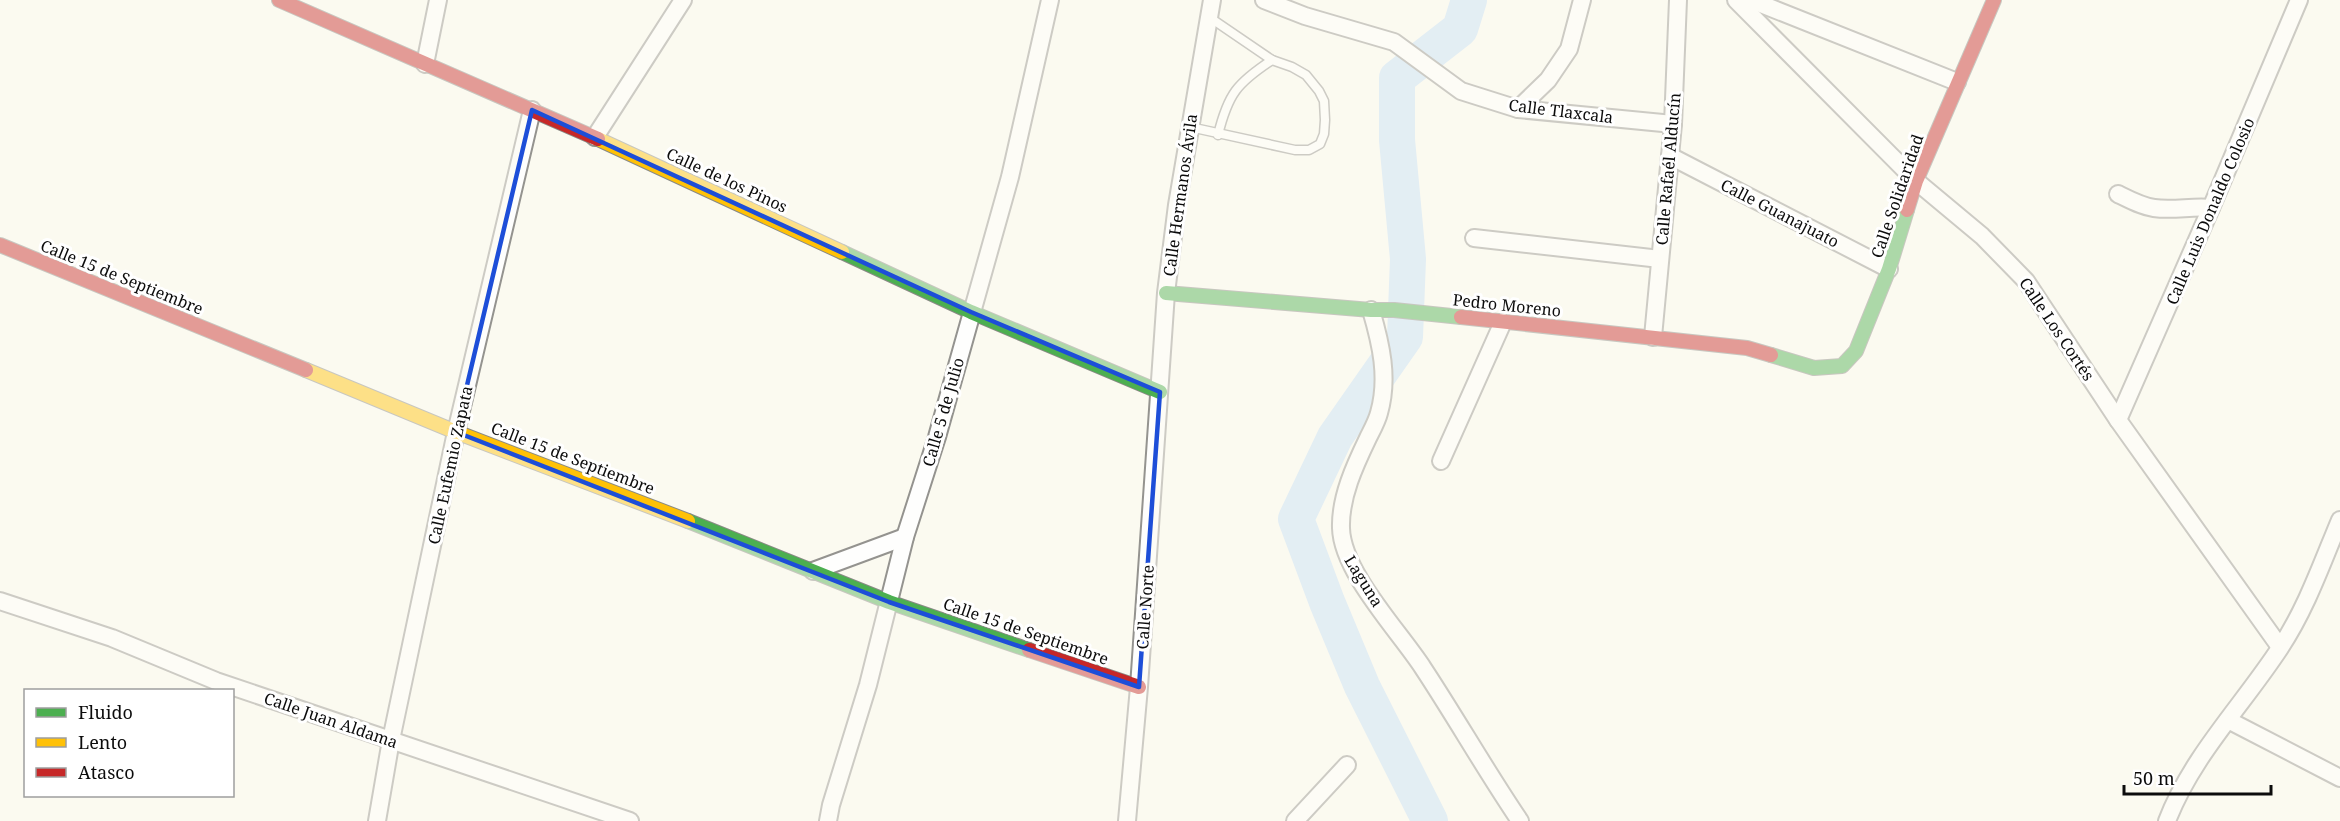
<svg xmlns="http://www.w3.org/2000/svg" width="2340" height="821" font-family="'Noto Serif',serif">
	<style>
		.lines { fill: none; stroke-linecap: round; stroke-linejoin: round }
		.river { stroke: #c5dff6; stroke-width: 36 }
		.lane-casing { stroke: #94938f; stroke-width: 11 }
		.street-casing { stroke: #94938f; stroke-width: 20 }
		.fast-casing { stroke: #8a8a85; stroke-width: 16 }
		.slow-casing { stroke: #8a8a85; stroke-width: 16 }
		.jam-casing { stroke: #8a8a85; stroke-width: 16 }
		.lane { stroke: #fefefd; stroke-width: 8 }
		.street { stroke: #fefefd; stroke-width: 16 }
		.fast { stroke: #4caf50; stroke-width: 14 }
		.slow { stroke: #ffc107; stroke-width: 14 }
		.jam { stroke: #c62828; stroke-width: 14 }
		.marked { fill: none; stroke: #1d4ed8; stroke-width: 4.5; stroke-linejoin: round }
		.labels { text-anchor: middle; stroke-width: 6; stroke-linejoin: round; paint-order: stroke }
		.street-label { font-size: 16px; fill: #0c0c0c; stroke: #fff }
	</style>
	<rect width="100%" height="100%" fill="#fbfaf0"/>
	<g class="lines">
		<!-- river -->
		<path class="river" d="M1430,821L1362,686L1327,602L1296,519L1335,437L1405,337L1408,259L1397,140V78L1460,29L1469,0"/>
		<!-- lane casing -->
		<g class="lane-casing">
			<g id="lane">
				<path d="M1190,127L1295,150H1309L1320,144L1324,134L1325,120L1324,101L1319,91L1306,75L1292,67L1272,60L1209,17"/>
				<path d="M1218,135C1228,94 1237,83 1272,60"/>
			</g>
		</g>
		<!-- street casing -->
		<g class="street-casing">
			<g id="street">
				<path d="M1264,0L1305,16L1394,42L1461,91L1518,109L1673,124"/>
				<path d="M1736,0L1916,181L1982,236L2026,281L2118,420L2280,647"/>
				<path d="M1751,0L1957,82"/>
				<path d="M425,64L438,0"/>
				<path d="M1518,109L1548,80L1569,49L1582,0"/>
				<path d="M595,137L683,0"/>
				<path d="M1670,156L1889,269"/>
				<path d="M2118,194C2130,200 2141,206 2154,208C2173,211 2192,206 2211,208"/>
				<path d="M1474,238L1660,259"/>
				<path d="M1371,310C1381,344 1389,378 1379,413C1377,421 1372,430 1368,438C1355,465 1340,497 1341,528C1342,572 1399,631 1423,668C1456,718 1486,771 1520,821"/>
				<path d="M1653,337L1673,124L1678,0"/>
				<path d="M2118,420L2211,208L2299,0"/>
				<path d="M1441,461L1503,322"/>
				<path d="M813,571L905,537"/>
				<path d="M0,601L112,638L216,681L630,821"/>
				<path d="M2228,720L2340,778"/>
				<path d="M377,821L391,740L456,432L532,110"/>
				<path d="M828,821L831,805L868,685L905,537L937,437L1010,177L1050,0"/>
				<path d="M1127,821L1139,687L1166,293L1177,205L1212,0"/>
				<path d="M1295,821L1347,765"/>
				<path d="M2167,821C2192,756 2242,706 2280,648C2306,609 2322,563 2340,520"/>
			</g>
		</g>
		<!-- fast casing -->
		<g class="fast-casing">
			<g id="fast">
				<path d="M842,252L971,312L1160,392"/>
				<path d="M1166,293L1371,310H1394L1461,317"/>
				<path d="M1771,355L1814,368L1842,366L1856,351L1889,269L1907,210"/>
				<path d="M688,521L889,602L1029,650"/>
			</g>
		</g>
		<!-- slow casing -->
		<g class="slow-casing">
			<g id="slow">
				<path d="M598,139L842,252"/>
				<path d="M306,370L456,432L688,521"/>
			</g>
		</g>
		<!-- jam casing -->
		<g class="jam-casing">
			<g id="jam">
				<path d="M279,0L598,139"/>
				<path d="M1907,210L1916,181L1994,0"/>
				<path d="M0,245L306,370"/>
				<path d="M1461,317L1747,348L1771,355"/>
				<path d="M1029,650L1139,687"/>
			</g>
		</g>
		<!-- lane -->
		<use href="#lane" class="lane"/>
		<!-- street -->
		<use href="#street" class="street"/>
		<!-- fast -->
		<use href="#fast" class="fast"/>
		<!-- slow -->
		<use href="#slow" class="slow"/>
		<!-- jam -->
		<use href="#jam" class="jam"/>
	</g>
	<!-- marked area -->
	<path d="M0 0H2340V821H0ZM532,110L971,312L1160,392L1139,687L889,602L456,432Z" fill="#fbfaf0" fill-opacity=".55" fill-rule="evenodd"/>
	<path class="marked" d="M532,110L971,312L1160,392L1139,687L889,602L456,432Z"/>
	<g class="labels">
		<!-- street labels -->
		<g class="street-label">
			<text transform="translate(1561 111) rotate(7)" y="6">Calle Tlaxcala</text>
			<text transform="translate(1668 169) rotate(-85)" y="6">Calle Rafaél Alducín</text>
			<text transform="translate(727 180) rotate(25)" y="6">Calle de los Pinos</text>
			<text transform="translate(1180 195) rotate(-82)" y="6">Calle Hermanos Ávila</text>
			<text transform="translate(1897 196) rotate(-71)" y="6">Calle Solidaridad</text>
			<text transform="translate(2210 211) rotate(-67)" y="6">Calle Luis Donaldo Colosio</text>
			<text transform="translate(1780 213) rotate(27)" y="6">Calle Guanajuato</text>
			<text transform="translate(122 277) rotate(22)" y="6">Calle 15 de Septiembre</text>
			<text transform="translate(1507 305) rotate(6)" y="6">Pedro Moreno</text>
			<text transform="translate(2057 329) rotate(56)" y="6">Calle Los Cortés</text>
			<text transform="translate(943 412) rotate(-74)" y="6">Calle 5 de Julio</text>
			<text transform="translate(573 458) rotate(21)" y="6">Calle 15 de Septiembre</text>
			<text transform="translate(450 465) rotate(-78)" y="6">Calle Eufemio Zapata</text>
			<text transform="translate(1364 581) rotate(58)" y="6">Laguna</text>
			<text transform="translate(1145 607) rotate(-86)" y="6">Calle Norte</text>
			<text transform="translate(1026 631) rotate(19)" y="6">Calle 15 de Septiembre</text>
			<text transform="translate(331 720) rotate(19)" y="6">Calle Juan Aldama</text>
		</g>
	</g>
	<!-- legend -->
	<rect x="24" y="689" width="210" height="108" fill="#ffffff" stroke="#9e9e9e" stroke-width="1.5"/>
	<rect x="36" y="708" width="30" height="9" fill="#4caf50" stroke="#9e9e9e" stroke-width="1.5"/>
	<text x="78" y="719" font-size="18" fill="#0c0c0c">Fluido</text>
	<rect x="36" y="738" width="30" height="9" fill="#ffc107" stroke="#9e9e9e" stroke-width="1.5"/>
	<text x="78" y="749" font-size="18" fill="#0c0c0c">Lento</text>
	<rect x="36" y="768" width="30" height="9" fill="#c62828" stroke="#9e9e9e" stroke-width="1.5"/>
	<text x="78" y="779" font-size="18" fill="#0c0c0c">Atasco</text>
	<!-- scale -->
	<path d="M2124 785v9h147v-9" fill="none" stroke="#0c0c0c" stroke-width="3"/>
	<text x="2133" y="785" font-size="18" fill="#0c0c0c" stroke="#ffffff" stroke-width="4.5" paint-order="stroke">50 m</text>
</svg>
